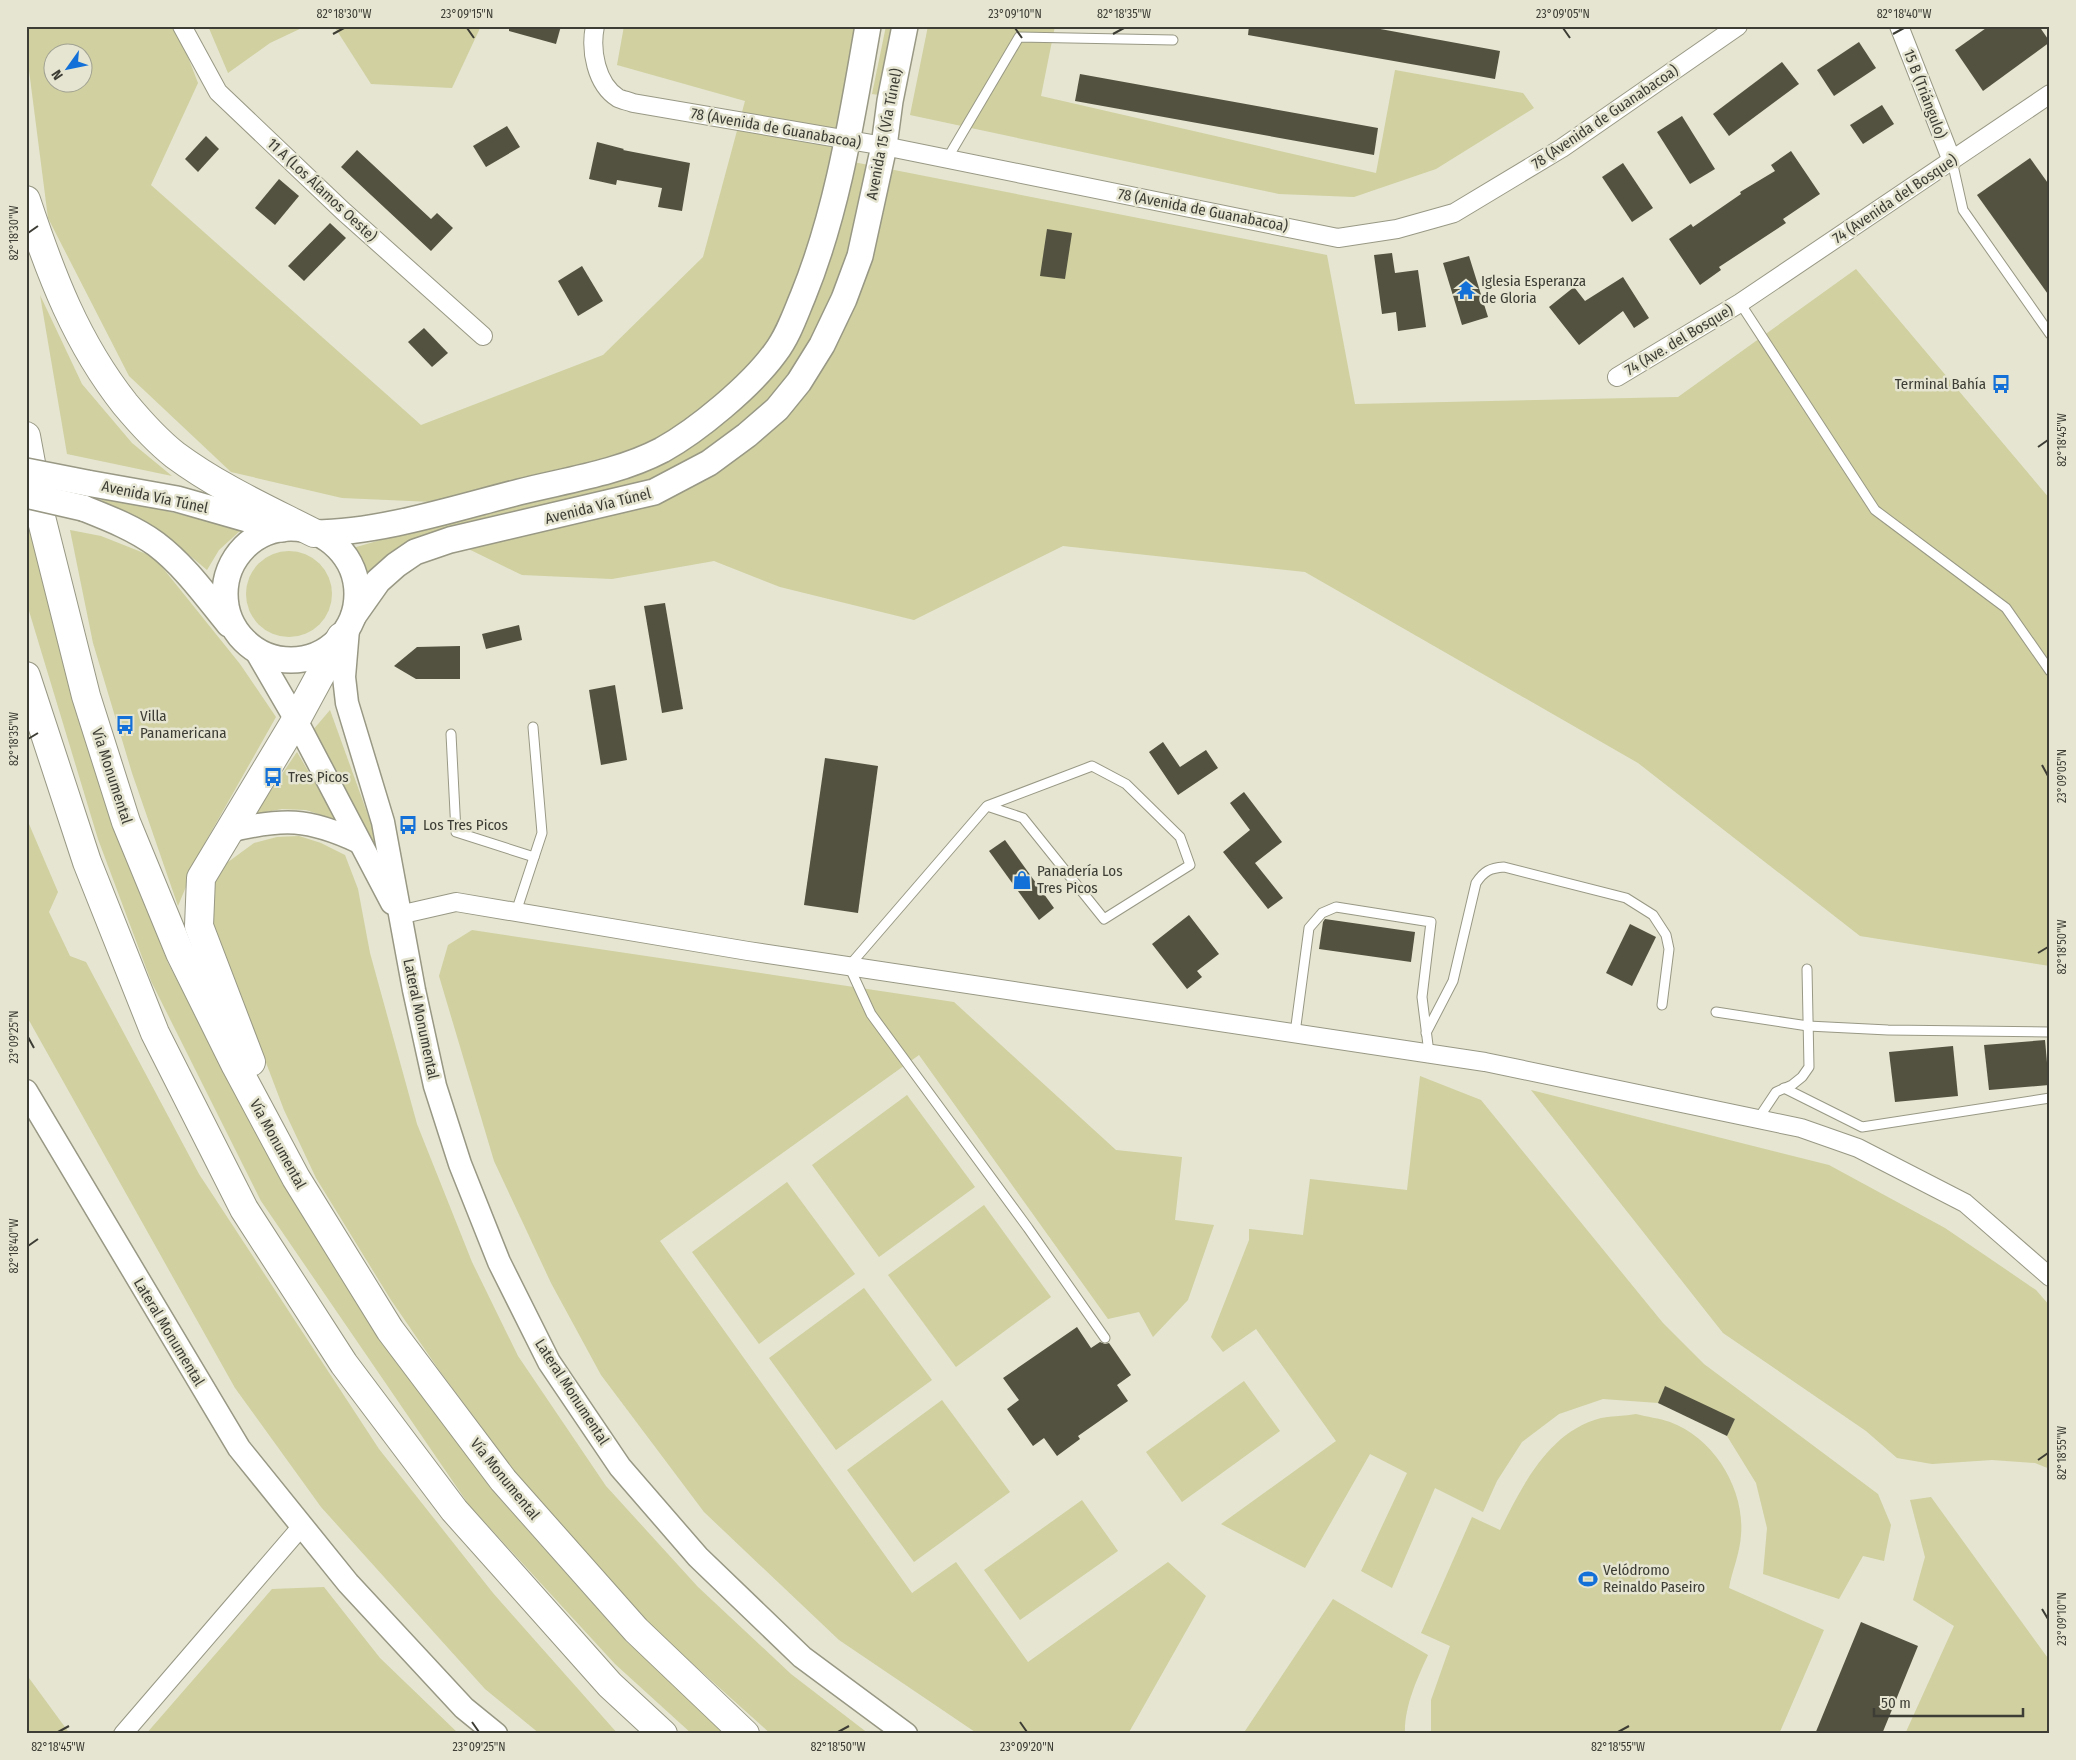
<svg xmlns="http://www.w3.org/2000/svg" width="2076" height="1760" font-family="'Fira Sans Condensed',sans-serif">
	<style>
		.green { fill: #d0d0a0; fill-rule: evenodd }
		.building { fill: #535241 }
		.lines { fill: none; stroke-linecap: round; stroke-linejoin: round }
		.service-casing { stroke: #989885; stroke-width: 11 }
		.minor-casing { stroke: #989885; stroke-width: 20 }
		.tertiary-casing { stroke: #989885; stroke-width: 25 }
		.secondary-casing { stroke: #989885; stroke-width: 28 }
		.motorway-casing { stroke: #989885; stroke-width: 30 }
		.service { stroke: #fff; stroke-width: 9 }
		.minor { stroke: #fff; stroke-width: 18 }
		.tertiary { stroke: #fff; stroke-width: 22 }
		.secondary { stroke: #fff; stroke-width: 25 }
		.motorway { stroke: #fff; stroke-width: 28 }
		.secondary-bridge-casing { stroke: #989885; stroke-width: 28; stroke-linecap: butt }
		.secondary-bridge { stroke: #fff; stroke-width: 25 }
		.ticks { fill: none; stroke: #3d3d35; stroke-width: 2 }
		.labels { text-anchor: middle; stroke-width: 5; stroke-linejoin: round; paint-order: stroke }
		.street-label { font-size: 15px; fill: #3d3d35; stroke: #e5e5d1 }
		.poi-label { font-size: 15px; fill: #3d3d35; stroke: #e5e5d1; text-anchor: start }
		.neatline { fill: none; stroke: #3d3d35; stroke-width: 2 }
		.ticks-label { font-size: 12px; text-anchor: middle; fill: #3d3d35 }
	</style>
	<rect width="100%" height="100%" fill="#e5e5d1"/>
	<!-- green -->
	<g class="green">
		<path d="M26,26H176L198,83L151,185L421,425L603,355L703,257L745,101L617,65L624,26H861L838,159L1327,255L1355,404L1678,397L1856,269L2050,499V966L1860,936L1638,763L1305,572L1063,546L914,620L780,587L714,561L612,579L522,575L450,540L415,543L382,559L366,574L363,560L353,548L394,536L433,502L342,498L231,472L129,376L48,218L26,47ZM52,52H82V82H52Z"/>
		<path d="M208,26H306L270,43L228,73Z"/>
		<path d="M334,26H481L452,88L371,84Z"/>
		<path d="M886,26H892L879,95L872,94Z"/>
		<path d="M928,26H1055L1041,96L1376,173L1395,70L1523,93L1534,108L1436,169L1354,197L1279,194L910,115Z"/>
		<path d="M40,295L82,384L132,443L172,476L67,454Z"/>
		<path d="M104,496L242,529L219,550L207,570L158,529L101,502Z"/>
		<path d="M26,513L114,824L168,963L286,1184L381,1338L493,1491L625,1640L728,1734H692L615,1664L469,1505L261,1201L151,981L98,839L26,601Z"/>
		<path d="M70,530L101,536L154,557L240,664L276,717L202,848L178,906L132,773L93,643Z"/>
		<circle cx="289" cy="594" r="43"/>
		<path d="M330,710L382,854L380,865L313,730Z"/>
		<path d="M297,752L337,820L306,810L282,809L255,814Z"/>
		<path d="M26,817L58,892L49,912L70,956L86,962L199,1174L379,1449L493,1593L618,1734H540L485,1689L321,1507L235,1388L26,1015Z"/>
		<path d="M299,836L321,843L345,855L358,889L370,953L417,1124L472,1262L518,1356L606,1486L698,1587L791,1674L869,1734H771L655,1630L567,1537L513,1469L439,1370L391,1300L316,1178L284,1110L235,981L211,923L210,892L224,865L254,843L277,837Z"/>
		<path d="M472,930L954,1002L1116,1150L1182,1157L1175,1220L1214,1225L1188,1300L1153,1337L1139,1312L1108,1319L919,1055L660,1241L912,1593L956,1562L1028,1662L1168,1562L1206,1596L1128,1734H978L839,1640L704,1512L601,1375L551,1283L494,1161L439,976L448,945Z"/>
		<path d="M1420,1076L1481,1100L1663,1323L1704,1364L1878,1494L1891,1525L1884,1561L1863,1556L1839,1599L1763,1574L1767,1528L1756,1483L1727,1436L1735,1419L1658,1403L1603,1399L1559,1414L1522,1442L1497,1481L1483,1512L1435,1488L1392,1588L1361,1571L1407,1473L1370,1454L1305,1568L1221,1524L1336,1441L1256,1329L1223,1352L1211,1337L1249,1240V1229L1303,1235L1310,1179L1407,1190Z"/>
		<path d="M1531,1090L1829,1165L1945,1228L2036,1290L2050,1306V1469L2035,1463L1992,1460L1932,1464L1897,1458L1866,1431L1723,1333Z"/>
		<path d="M907,1095L975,1187L879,1257L812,1165Z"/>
		<path d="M787,1182L855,1274L759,1344L692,1252Z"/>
		<path d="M984,1205L1051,1297L956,1367L888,1275Z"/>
		<path d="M864,1288L932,1380L836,1450L769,1358Z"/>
		<path d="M1244,1381L1280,1431L1182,1502L1146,1452Z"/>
		<path d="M942,1400L1010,1492L914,1562L847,1470Z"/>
		<path d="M1636,1414C1647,1417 1659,1418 1670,1422C1714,1438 1745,1489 1741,1535C1740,1553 1732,1571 1729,1588L1824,1630L1779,1734H1431V1700L1450,1646L1421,1633L1472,1517L1500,1530C1523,1485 1548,1432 1601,1418C1612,1416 1625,1416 1636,1414Z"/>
		<path d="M1931,1497L2050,1661V1734H1905L1954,1626L1913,1600L1925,1557L1910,1500Z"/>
		<path d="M1082,1500L1118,1551L1020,1620L984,1570Z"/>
		<path d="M324,1587L380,1658L459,1734H146L272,1589Z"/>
		<path d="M1333,1599L1428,1655C1417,1679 1404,1707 1405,1734H1243Z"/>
		<path d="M26,1674L70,1734H26Z"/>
	</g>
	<!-- building -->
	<g class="building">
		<path d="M509,26H561L556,44L509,31Z"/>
		<path d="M1249,26H1364L1500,51L1495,79L1248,35Z"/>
		<path d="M1989,26H2039L2050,42L1983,91L1955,50Z"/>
		<path d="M1859,42L1876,68L1834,96L1817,70Z"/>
		<path d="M1782,62L1799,84L1729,136L1713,114Z"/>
		<path d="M1080,74L1378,128L1374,155L1075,101Z"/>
		<path d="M1882,105L1894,124L1863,144L1850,125Z"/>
		<path d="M1682,116L1715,169L1690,184L1657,132Z"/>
		<path d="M507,126L520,147L486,167L473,146Z"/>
		<path d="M206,136L219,149L198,172L185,159Z"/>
		<path d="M597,142L624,149L623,150L690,163L682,211L658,207L662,188L617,180L616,185L589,179Z"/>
		<path d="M357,150L431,219L437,213L453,228L431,251L341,167Z"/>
		<path d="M1791,151L1820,194L1783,219L1786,223L1719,267L1721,270L1700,285L1669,239L1691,224L1693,227L1741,194L1740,192L1775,171L1771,165Z"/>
		<path d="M2030,158L2050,186V297L1977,195Z"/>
		<path d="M1623,163L1653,208L1632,222L1602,177Z"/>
		<path d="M279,179L299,196L275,225L255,208Z"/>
		<path d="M330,223L346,238L304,281L288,266Z"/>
		<path d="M1047,229L1072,233L1065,279L1040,276Z"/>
		<path d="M1392,253L1395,273L1418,270L1426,327L1398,331L1396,312L1382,314L1374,255Z"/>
		<path d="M1469,256L1488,317L1462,325L1443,263Z"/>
		<path d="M582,266L603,301L578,316L558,281Z"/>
		<path d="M1623,277L1649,318L1634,328L1623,311L1579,345L1549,307L1574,287L1585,301Z"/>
		<path d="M424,328L448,353L432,367L408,342Z"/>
		<path d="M665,603L683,709L662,713L644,606Z"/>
		<path d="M519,625L522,640L486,649L482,634Z"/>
		<path d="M460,646V679H416L394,666L417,647Z"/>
		<path d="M615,685L627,760L601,765L589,690Z"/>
		<path d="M1163,742L1180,767L1206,750L1218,768L1178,795L1149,752Z"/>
		<path d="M825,758L878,766L858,913L804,905Z"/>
		<path d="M1244,792L1282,842L1255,863L1283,898L1268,909L1223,852L1250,830L1230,803Z"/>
		<path d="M1005,840L1054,908L1039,920L989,851Z"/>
		<path d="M1189,915L1219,954L1197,971L1202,977L1187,989L1152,944Z"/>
		<path d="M1325,919L1415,932L1411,962L1319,949L1323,922Z"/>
		<path d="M1630,924L1656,937L1632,986L1606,973Z"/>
		<path d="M2045,1040L2049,1085L1989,1090L1984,1045Z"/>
		<path d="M1953,1046L1958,1096L1895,1102L1889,1052Z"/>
		<path d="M1077,1327L1091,1348L1100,1342L1105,1344L1109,1343L1131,1375L1117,1385L1128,1401L1078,1436L1080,1439L1057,1456L1044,1438L1033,1446L1007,1409L1019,1400L1003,1378Z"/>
		<path d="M1665,1386L1735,1419L1727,1436L1658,1403Z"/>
		<path d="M1861,1622L1918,1646L1882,1734H1815Z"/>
	</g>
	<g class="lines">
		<!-- service casing -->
		<g class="service-casing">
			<g id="service">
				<path d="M947,159L1019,37L1173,40"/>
				<path d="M1952,161L1963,210L2050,334"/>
				<path d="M1740,303L1875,510L2006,608L2050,671"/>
				<path d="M451,734L456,832L534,857"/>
				<path d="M987,806L1092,766L1126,784L1180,837L1190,865L1104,919L1023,818L987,806L849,966L871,1014L1028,1228L1105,1338"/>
				<path d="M516,912L542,833L533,727"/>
				<path d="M1716,1012L1808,1026L1888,1030L2050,1032"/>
				<path d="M1295,1033L1309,928L1322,913L1336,907L1431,922L1422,997L1429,1053"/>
				<path d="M1426,1033L1453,981L1476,883C1484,871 1490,868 1504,867L1626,898L1653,915L1666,935L1669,949L1662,1005"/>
				<path d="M1784,1088L1862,1127L2050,1098"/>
				<path d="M1758,1119L1776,1092L1792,1085L1802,1077L1809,1067L1807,969"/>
			</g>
		</g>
		<!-- minor casing -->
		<g class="minor-casing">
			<g id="minor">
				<path d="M182,26L218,92L343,211L483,336"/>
				<path d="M595,26C590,50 596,84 618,98C622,100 628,101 633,103L884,146L1338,238L1397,229L1454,213L1562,148L1738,26"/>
				<path d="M1899,26L1952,161"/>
				<path d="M1617,377L1740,303L2050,94"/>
				<path d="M399,915L456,902L748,951L1485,1062L1758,1119L1801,1128L1858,1148L1965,1203L2050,1277"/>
				<path d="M123,1734L302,1526"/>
			</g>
		</g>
		<!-- tertiary casing -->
		<g class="tertiary-casing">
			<g id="tertiary">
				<path d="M348,629L344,677L347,703L383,822L414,990L435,1086L460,1164L499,1262L549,1362L620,1467L698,1557L802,1657L906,1734"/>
				<path d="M256,651L296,720L392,903"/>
				<path d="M229,831C283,818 308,818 359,842"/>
				<path d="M26,1091L239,1448L348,1583L464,1708L496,1734"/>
			</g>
		</g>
		<!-- secondary casing -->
		<g class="secondary-casing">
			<g id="secondary">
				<path d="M87,483L177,499L282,529"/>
				<path d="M83,508C108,518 134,528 156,544C185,566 206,596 229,624"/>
				<circle cx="291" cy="594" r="66"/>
				<path d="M314,533C379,533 456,508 519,492C567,480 618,473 662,450C698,430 751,386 775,353C788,336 795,315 803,296C838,210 852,117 868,26"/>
				<path d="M354,615L378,581L396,565L415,552L450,540L654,492L709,463L747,435L777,409L799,382L822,345L844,299L860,256L884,146L890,101L905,26"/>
			</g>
		</g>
		<!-- motorway casing -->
		<g class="motorway-casing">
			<g id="motorway">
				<path d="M26,200C51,275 76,342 125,404C140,422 156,440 175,455C218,487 267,509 314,533"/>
				<path d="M26,436L41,517L86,696L126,822L180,953L236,1066L296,1178L390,1330L503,1480L636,1630L745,1734"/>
				<path d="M26,676L87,862L155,1033L244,1209L344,1364L454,1510L610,1685L663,1734"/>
				<path d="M251,1062L199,926L201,878L296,720L341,637"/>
			</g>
		</g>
		<!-- service -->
		<use href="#service" class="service"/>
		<!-- minor -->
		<use href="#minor" class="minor"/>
		<!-- tertiary -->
		<use href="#tertiary" class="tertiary"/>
		<!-- secondary -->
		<use href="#secondary" class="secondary"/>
		<!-- motorway -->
		<use href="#motorway" class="motorway"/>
		<!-- secondary-bridge casing -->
		<g class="secondary-bridge-casing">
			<g id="secondary-bridge">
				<path d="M26,471L87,483"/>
				<path d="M26,495L83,508"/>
			</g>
		</g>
		<!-- secondary-bridge -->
		<use href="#secondary-bridge" class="secondary-bridge"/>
	</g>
	<!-- ticks -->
	<path class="ticks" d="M467,28L474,38M1015,28L1022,38M1563,28L1570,38M333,34L344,28M1113,34L1124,28M1893,34L1904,28M28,233L38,226M2038,447L2048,440M28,739L38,733M2042,765L2048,776M2038,953L2048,947M28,1037L34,1048M28,1246L38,1239M2038,1460L2048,1453M2042,1609L2048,1619M472,1722L479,1732M1020,1722L1027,1732M58,1732L69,1726M838,1732L849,1726M1618,1732L1629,1726"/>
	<!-- icons -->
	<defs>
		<g id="temple-bare" transform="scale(1.5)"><path d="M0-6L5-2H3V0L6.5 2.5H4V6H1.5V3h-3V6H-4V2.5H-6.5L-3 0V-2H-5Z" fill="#1270d8" stroke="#e5e5d1" stroke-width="2.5" paint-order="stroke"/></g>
		<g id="bus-bare" transform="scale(1.5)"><path d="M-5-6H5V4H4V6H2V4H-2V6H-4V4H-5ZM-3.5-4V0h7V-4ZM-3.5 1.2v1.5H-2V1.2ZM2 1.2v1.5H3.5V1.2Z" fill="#1270d8" stroke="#e5e5d1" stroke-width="2.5" paint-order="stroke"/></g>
		<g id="shop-bare" transform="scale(1.5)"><path d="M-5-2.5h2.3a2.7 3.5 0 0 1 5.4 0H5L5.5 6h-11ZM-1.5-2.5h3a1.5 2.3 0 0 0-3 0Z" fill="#1270d8" stroke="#e5e5d1" stroke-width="2.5" paint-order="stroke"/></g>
		<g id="stadium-bare" transform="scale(1.5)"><path d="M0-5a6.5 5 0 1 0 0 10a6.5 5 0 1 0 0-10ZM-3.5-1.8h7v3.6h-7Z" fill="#1270d8" stroke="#e5e5d1" stroke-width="2.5" paint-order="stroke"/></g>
	</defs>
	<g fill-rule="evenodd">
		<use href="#temple-bare" x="1466" y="290"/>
		<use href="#bus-bare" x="2001" y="384"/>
		<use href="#bus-bare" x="125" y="725"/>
		<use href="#bus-bare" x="273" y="777"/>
		<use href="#bus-bare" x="408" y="825"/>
		<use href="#shop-bare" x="1022" y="880"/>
		<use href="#stadium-bare" x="1588" y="1579"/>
	</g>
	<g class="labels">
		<!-- street labels -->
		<g class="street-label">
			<text transform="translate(1925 94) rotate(69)" y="5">15 B (Triángulo)</text>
			<text transform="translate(1605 117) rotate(-34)" y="5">78 (Avenida de Guanabacoa)</text>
			<text transform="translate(776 128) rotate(10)" y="5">78 (Avenida de Guanabacoa)</text>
			<text transform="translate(884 134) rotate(-79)" y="5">Avenida 15 (Vía Túnel)</text>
			<text transform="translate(322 190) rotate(43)" y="5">11 A (Los Álamos Oeste)</text>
			<text transform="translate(1895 199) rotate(-34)" y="5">74 (Avenida del Bosque)</text>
			<text transform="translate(1203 210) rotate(11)" y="5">78 (Avenida de Guanabacoa)</text>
			<text transform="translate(1679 340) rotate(-31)" y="5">74 (Ave. del Bosque)</text>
			<text transform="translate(155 497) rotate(12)" y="5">Avenida Vía Túnel</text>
			<text transform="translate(598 506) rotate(-14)" y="5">Avenida Vía Túnel</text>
			<text transform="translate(112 776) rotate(72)" y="5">Vía Monumental</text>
			<text transform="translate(421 1019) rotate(78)" y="5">Lateral Monumental</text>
			<text transform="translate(278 1144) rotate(61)" y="5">Vía Monumental</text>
			<text transform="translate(169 1332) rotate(59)" y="5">Lateral Monumental</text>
			<text transform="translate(572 1392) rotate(57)" y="5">Lateral Monumental</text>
			<text transform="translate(505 1479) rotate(51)" y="5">Vía Monumental</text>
		</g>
		<!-- poi labels -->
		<g class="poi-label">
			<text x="1481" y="286">Iglesia Esperanza<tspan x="1481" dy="17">de Gloria</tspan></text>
			<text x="1986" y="389" text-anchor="end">Terminal Bahía</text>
			<text x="140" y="721">Villa<tspan x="140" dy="17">Panamericana</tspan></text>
			<text x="288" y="782">Tres Picos</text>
			<text x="423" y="830">Los Tres Picos</text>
			<text x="1037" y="876">Panadería Los<tspan x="1037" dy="17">Tres Picos</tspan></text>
			<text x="1603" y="1575">Velódromo<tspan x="1603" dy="17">Reinaldo Paseiro</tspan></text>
		</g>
	</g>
	<!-- border -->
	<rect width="2076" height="1760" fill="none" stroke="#e5e5d1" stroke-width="55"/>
	<!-- north arrow -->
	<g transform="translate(68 68) rotate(237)"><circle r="24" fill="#e5e5d1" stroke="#a2a293"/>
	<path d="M0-4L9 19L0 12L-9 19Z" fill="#1270d8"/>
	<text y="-8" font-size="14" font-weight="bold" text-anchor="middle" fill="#3d3d35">N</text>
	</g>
	<!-- scale -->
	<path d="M1874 1708v8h149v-8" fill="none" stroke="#3d3d35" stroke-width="2.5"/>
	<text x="1881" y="1708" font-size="15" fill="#3d3d35" stroke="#e5e5d1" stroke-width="4" paint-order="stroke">50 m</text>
	<rect x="28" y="28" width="2020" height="1704" class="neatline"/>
	<g class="ticks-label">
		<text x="344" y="18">82°18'30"W</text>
		<text x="467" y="18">23°09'15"N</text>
		<text x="1015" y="18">23°09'10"N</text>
		<text x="1124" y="18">82°18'35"W</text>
		<text x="1563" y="18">23°09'05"N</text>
		<text x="1904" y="18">82°18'40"W</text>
		<text transform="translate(14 233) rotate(-90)" y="4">82°18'30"W</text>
		<text transform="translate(2062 440) rotate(-90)" y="4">82°18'45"W</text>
		<text transform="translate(14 739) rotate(-90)" y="4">82°18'35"W</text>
		<text transform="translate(2062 776) rotate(-90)" y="4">23°09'05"N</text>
		<text transform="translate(2062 947) rotate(-90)" y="4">82°18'50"W</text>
		<text transform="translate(14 1037) rotate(-90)" y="4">23°09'25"N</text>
		<text transform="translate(14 1246) rotate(-90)" y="4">82°18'40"W</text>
		<text transform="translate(2062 1453) rotate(-90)" y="4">82°18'55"W</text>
		<text transform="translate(2062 1619) rotate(-90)" y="4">23°09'10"N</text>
		<text x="58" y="1751">82°18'45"W</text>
		<text x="479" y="1751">23°09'25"N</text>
		<text x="838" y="1751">82°18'50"W</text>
		<text x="1027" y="1751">23°09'20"N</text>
		<text x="1618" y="1751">82°18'55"W</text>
	</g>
</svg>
